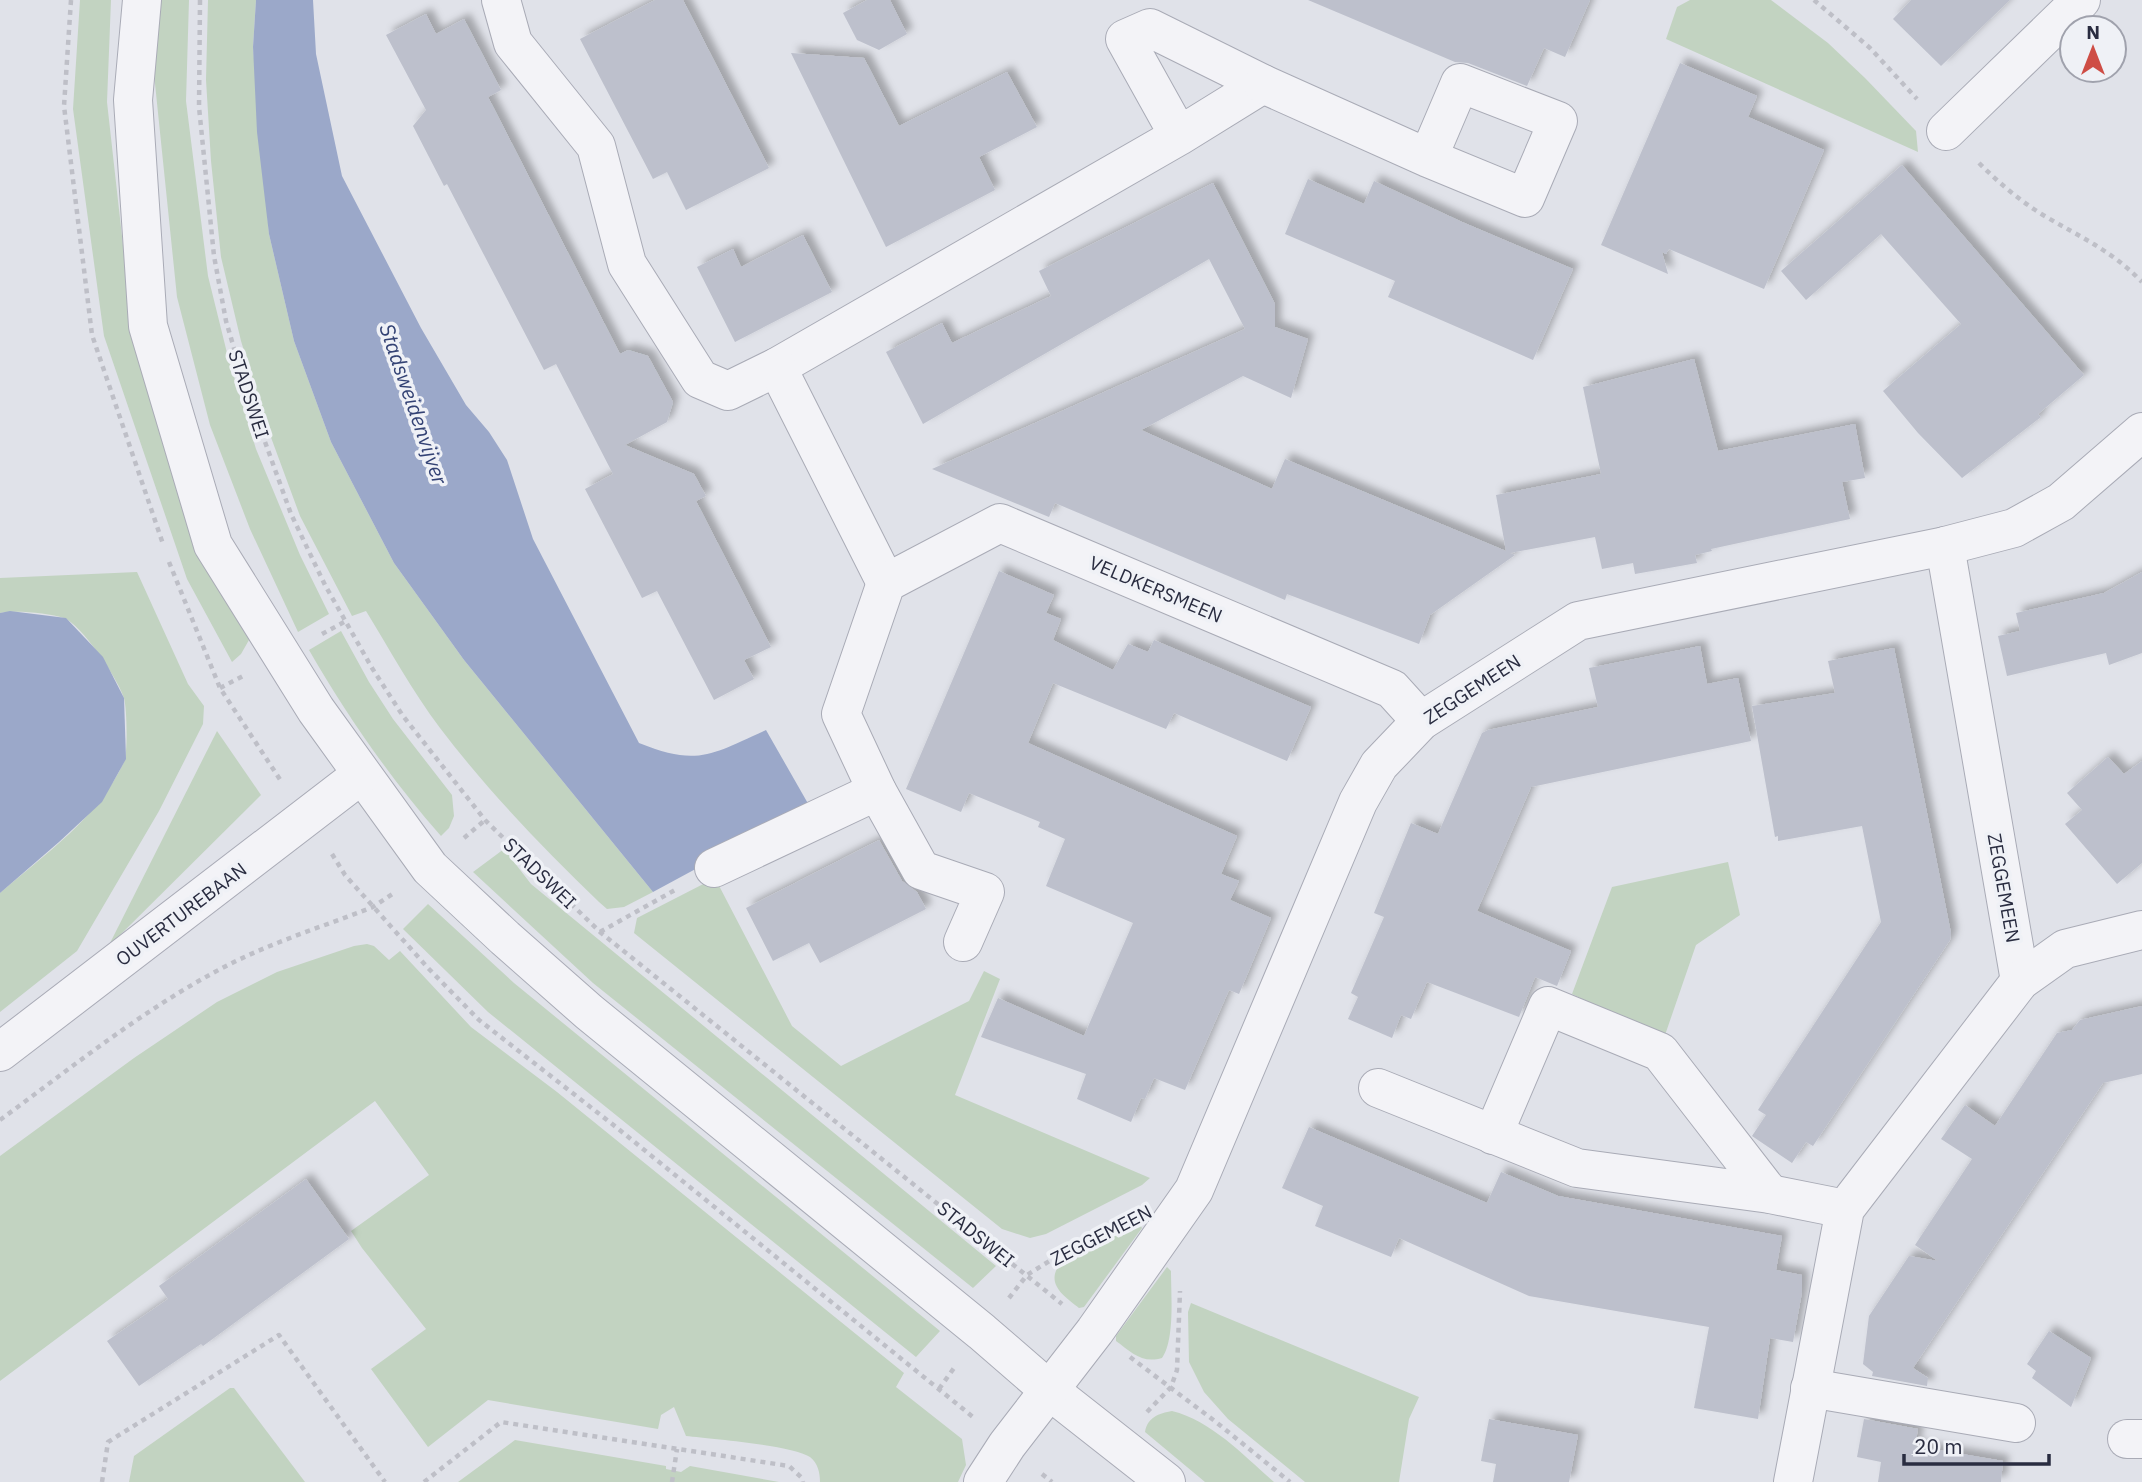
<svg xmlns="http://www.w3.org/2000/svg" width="2142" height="1482" font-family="'IBM Plex Sans',sans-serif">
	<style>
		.green { fill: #c2d3c1 }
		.water { fill: #9ba8c9 }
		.building { fill: #bdc0cc; filter: url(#shadow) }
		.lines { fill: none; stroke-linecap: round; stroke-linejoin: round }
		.minor-casing { stroke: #a9abb6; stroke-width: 40 }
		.path { stroke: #bebfc7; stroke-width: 4.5; stroke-dasharray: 5 5; stroke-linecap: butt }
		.minor { stroke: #f3f3f7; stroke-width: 38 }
		.labels { text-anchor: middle; stroke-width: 7; stroke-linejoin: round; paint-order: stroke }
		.street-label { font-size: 19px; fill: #292c40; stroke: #eff1f6 }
		.water-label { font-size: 21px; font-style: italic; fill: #334274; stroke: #eff1f6 }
	</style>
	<defs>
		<filter id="shadow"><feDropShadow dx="6" dy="-6" stdDeviation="3.5" flood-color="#0004"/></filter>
	</defs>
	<rect width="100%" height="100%" fill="#e0e2e9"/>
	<!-- green -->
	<g class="green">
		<path d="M80,0H111L107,102L132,326L204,547L249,640L241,654L232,662L187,579L104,336L73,109Z"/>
		<path d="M157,0H189L186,101L208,276L228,357L256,449L300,555L329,614L298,632L250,529L210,425L177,297L154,74Z"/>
		<path d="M208,0H256L253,47L269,234L294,341L331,442L394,563L464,660L653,892L624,907L607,909L599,902C542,847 488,791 440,728C412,691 390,650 366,611L352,616L300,516L269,432L241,341L221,257L211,161L206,80Z"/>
		<path d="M1690,0H1771L1828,43L1865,78L1916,131L1918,152L1666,39L1677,7Z"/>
		<path d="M137,572L188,684L204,706L203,724L159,811L77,951L0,1012V893C45,854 98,818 124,762C128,754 127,708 124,698C119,680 81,624 64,618C49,613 15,610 0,613V578Z"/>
		<path d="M341,631L369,682L393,719L452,795L454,816L449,828L441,836C390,778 347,716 309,650Z"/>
		<path d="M217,731L261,795L108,947Z"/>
		<path d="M504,849L531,884L996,1266L973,1288L593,983L473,872Z"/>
		<path d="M1728,862L1740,915L1696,945L1664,1038L1572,994L1612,887Z"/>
		<path d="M715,878L792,1026L841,1066L969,1001L984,971L1000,979L955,1095L1150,1178L1142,1185L1046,1234L1030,1238L1002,1229L634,933L637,918Z"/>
		<path d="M428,904L514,983L940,1331L916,1357L488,1012L403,929Z"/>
		<path d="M367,944L374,946L389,960L400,951L471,1027L557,1092L904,1373L896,1387L962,1439L966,1465L958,1482H820C820,1473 818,1463 810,1457C792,1445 712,1439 686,1436L674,1407L661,1415L658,1429L488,1400L428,1447L371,1369L426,1329L362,1248L351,1231L429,1175L375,1101L0,1381V1156L134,1058L217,1002L277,972L354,946Z"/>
		<path d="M1139,1223L1142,1228L1084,1307L1079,1308C1064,1296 1045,1284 1060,1264Z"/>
		<path d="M1167,1267L1171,1271C1171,1294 1175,1340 1162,1358C1142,1364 1131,1352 1116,1341V1336Z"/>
		<path d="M1191,1303L1419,1397L1409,1419L1399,1482H1305L1228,1419L1204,1392L1189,1362L1188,1312Z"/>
		<path d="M230,1388H234L305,1482H129L134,1456Z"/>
		<path d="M1172,1411C1212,1421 1244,1456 1274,1482H1205L1145,1432C1147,1418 1159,1413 1172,1411Z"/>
		<path d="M515,1440L666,1466V1469L681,1472L690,1466L779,1482H458Z"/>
	</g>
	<!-- water -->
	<g class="water">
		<path d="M256,0H313L316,54L342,176L421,328L466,405L489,432L507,460L533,539L639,743C698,767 712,754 766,730L810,807L653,892L464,660L394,563L331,442L294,341L269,234L257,132L253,47Z"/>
		<path d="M10,611L66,618L103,657L124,698L126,759L102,802L59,842L0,893V613Z"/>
	</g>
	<!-- building -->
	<g class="building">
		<path d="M655,0H683L769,168L686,210L667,172L653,179L580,39Z"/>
		<path d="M867,0H890L907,34L879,50L857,40L843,13Z"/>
		<path d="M1308,0H1590L1565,57L1544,48L1527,86L1468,63L1455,62Z"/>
		<path d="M1911,0H2010L1941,66L1893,19Z"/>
		<path d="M426,14L436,34L464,19L501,90L488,97L620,354L628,350L648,356L673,402L667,422L625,445L694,474L706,496L696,501L771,647L744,660L754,679L714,700L657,591L642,598L585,489L613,474L556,364L544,370L447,184L444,186L413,126L426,110L386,35Z"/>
		<path d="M791,53L864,58L899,126L1007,72L1037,127L979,157L995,190L886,247Z"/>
		<path d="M1680,63L1757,96L1748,117L1824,150L1764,289L1669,249L1666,254L1662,252L1668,274L1601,245Z"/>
		<path d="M1902,165L2084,375L2038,414L2041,417L1962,478L1918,433L1883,391L1961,324L1881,234L1806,300L1781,271Z"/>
		<path d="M1308,179L1364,204L1374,181L1462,222L1573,269L1533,360L1388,297L1395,281L1285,234Z"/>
		<path d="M1213,183L1275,304V327L1308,339L1291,398L1243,376L1141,430L1272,489L1285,459L1506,551L1496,495L1601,474L1583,387L1694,359L1718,451L1855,424L1865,478L1842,482L1850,519L1711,549L1712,551L1695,555L1697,563L1635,574L1633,563L1602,569L1595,537L1510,553L1515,555L1430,615L1419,644L1287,594L1285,600L1055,503L1049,517L932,469L1245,329L1209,259L923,424L886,352L942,323L952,343L1051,296L1039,271Z"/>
		<path d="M803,235L832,292L735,342L697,267L733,249L741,267Z"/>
		<path d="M999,571L1054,595L1046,613L1061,619L1053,640L1113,670L1128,644L1148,652L1154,640L1311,707L1287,761L1174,713L1166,729L1053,683L1028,743L1237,836L1221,874L1239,881L1230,900L1271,918L1239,994L1229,990L1185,1090L1154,1078L1145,1099L1141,1098L1131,1122L1077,1099L1086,1074L981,1037L998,998L1084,1036L1133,923L1046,886L1065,839L1038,827L1040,822L969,793L961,812L906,789Z"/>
		<path d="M2142,572V653L2109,665L2106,653L2007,676L1998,636L2020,631L2016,613L2104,593Z"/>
		<path d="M1700,646L1707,684L1738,678L1751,741L1531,787L1477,911L1571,951L1557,986L1535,977L1519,1017L1427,982L1411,1019L1401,1015L1392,1038L1348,1019L1358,997L1351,993L1384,917L1374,913L1411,823L1438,834L1482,733L1488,730L1598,707L1589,668Z"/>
		<path d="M1894,648L1951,933L1950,940L1813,1146L1806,1142L1792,1163L1752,1136L1766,1115L1758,1110L1881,922L1862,826L1778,841V836L1775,837L1752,706L1835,693L1828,661Z"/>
		<path d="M2108,757L2124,774L2142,761V863L2117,884L2065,824L2082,810L2067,793Z"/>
		<path d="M879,840L902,881L917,892L926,909L820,963L809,943L773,961L746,908Z"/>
		<path d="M2142,1006V1074L2103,1083L1913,1368L1928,1378L1927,1386L1872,1376L1873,1372L1863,1364L1869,1316L1909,1256L1938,1261L1915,1245L1972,1159L1941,1139L1965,1105L1995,1126L2057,1033L2072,1030L2080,1020Z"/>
		<path d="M1309,1127L1487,1203L1501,1172L1558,1196L1782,1236L1776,1270L1802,1275V1292L1793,1342L1770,1338L1758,1419L1694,1408L1709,1327L1529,1296L1399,1238L1391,1257L1315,1226L1323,1206L1282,1188Z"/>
		<path d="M306,1179L349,1239L203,1346L201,1344L139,1386L107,1341L168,1299L159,1286Z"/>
		<path d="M2049,1331L2091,1358L2071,1407L2032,1378L2036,1371L2027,1364Z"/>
		<path d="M1489,1419L1578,1435L1569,1482H1493L1496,1464L1481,1461Z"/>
		<path d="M1864,1419L1918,1429L1915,1446L2003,1461L2001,1482H1878L1881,1462L1857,1457Z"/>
	</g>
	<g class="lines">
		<!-- minor casing -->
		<g class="minor-casing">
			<g id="minor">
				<path d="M142,0L133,100L148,326L213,545L316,710L430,868L505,938L589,1012L982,1332L1049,1390L1166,1482"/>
				<path d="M501,0L513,43L596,146L627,264L700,379L728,391L777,367L1179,136L1263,84L1150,28L1125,39L1179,136"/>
				<path d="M1263,84L1428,158L1525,198L1558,121L1460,83L1428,158"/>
				<path d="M1946,131L2081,0"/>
				<path d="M777,367L886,583"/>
				<path d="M1945,546L2020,981"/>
				<path d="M714,868L877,791"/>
				<path d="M963,942L985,892L921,870L877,791L841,714L886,583L1000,523L1392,689L1421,721"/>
				<path d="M0,1052L361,775"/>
				<path d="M1378,1088L1577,1168L1770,1194L1845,1209"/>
				<path d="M1493,1135L1548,1006L1660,1052L1770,1194"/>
				<path d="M1810,1388L2016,1423"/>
				<path d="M2127,1439H2142"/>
				<path d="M983,1482L1007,1445L1095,1331L1194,1190L1358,802L1379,765L1421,721L1578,621L1945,546L2014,528L2061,502L2142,432"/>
				<path d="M1793,1482L1845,1209L2020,981L2065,949L2142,930"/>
			</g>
		</g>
		<!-- path -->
		<g class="path">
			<path d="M71,0L64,106L92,335L163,544"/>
			<path d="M200,0L199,107L214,256L226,321L246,389L291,514L325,585L372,668L403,716L485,820L600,932L1062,1304"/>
			<path d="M1814,0L1870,48L1917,99"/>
			<path d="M1979,163C1999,183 2019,200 2043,215C2080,237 2111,250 2142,282"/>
			<path d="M169,562L220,688L281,781"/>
			<path d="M322,634L346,621"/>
			<path d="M220,688L243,676"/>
			<path d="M464,838L485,820"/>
			<path d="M332,854L345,875L428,968L479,1020L616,1127L973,1417"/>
			<path d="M600,932L675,890"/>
			<path d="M0,1120C75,1065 150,1004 234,962C279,940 327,925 373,907L394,893"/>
			<path d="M1009,1298L1027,1275L1067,1250L1110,1229"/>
			<path d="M1130,1357L1216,1422L1290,1482"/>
			<path d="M939,1389L954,1368"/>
			<path d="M1147,1412L1171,1387L1177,1370L1180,1291"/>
			<path d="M1042,1474L1052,1482"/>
			<path d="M102,1482L108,1442L279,1335L385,1482"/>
			<path d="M424,1482L501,1422L789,1466L802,1478L803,1482"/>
			<path d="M672,1482L677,1449"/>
		</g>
		<!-- minor -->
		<use href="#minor" class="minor"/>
	</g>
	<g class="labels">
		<!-- street labels -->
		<g class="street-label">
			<text transform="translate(249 394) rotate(72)" y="7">STADSWEI</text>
			<text transform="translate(1156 589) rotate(23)" y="7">VELDKERSMEEN</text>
			<text transform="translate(1472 689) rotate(-33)" y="7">ZEGGEMEEN</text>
			<text transform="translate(540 873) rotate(44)" y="7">STADSWEI</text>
			<text transform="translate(2004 888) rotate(80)" y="7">ZEGGEMEEN</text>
			<text transform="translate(181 914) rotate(-37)" y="7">OUVERTUREBAAN</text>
			<text transform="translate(976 1234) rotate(39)" y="7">STADSWEI</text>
			<text transform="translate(1101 1235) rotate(-27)" y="7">ZEGGEMEEN</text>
		</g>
		<!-- water labels -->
		<g class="water-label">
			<text transform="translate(413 404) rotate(71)" y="7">Stadsweidenvijver</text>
		</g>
	</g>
	<!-- north arrow -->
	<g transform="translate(2093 49)"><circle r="33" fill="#eff1f6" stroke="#a0a2ad" stroke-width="2"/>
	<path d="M0-5L12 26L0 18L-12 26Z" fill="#ce4d45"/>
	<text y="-10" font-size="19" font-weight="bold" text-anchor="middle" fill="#292c40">N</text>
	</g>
	<!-- scale -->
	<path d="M1904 1454v10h145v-10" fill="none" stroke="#292c40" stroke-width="3.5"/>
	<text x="1914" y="1454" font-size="21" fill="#292c40" stroke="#eff1f6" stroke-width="5" paint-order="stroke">20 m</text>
</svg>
